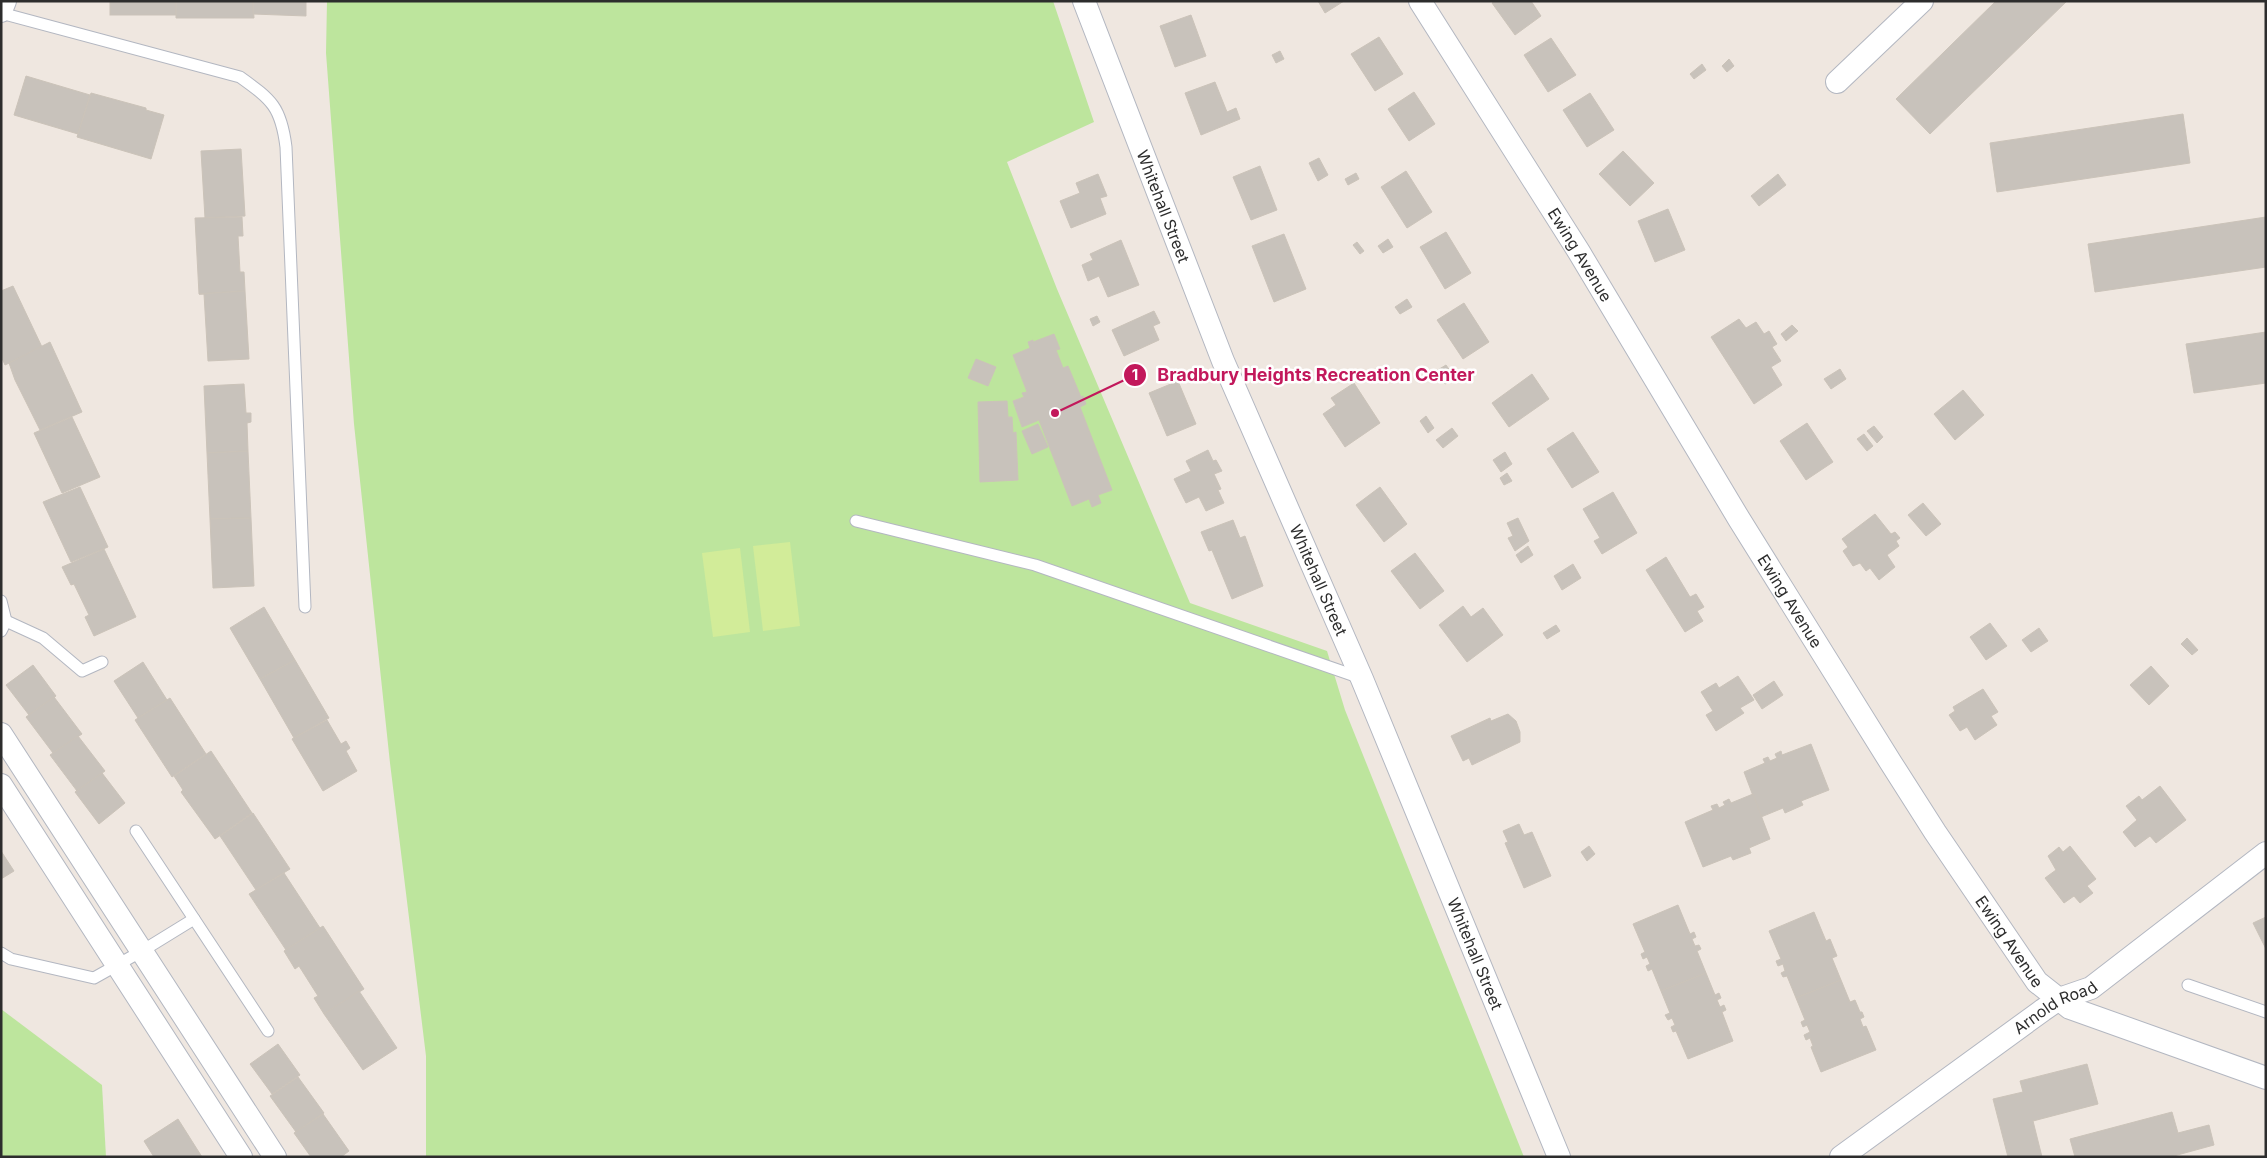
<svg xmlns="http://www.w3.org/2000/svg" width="2267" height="1158" font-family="Inter,sans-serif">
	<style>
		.green { fill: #bde59d }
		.pitch { fill: #d2ec99 }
		.building { fill: #c8c2bb; stroke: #cbc3b9 }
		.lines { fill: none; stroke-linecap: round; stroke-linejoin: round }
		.lane-casing { stroke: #b3b7c1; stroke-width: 13 }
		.street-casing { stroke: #b3b7c1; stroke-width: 24 }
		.lane { stroke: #fff; stroke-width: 11 }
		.street { stroke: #fff; stroke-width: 22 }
		.labels { text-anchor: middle; stroke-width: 5; stroke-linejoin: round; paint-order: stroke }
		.street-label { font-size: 16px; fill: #2d2d2d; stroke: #fff }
		.leader { fill: none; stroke: #c2185b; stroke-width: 2 }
		.callout-dot { fill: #c2185b; stroke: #fff; stroke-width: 2 }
		.mark-label { font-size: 15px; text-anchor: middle; font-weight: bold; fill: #fff }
		.callout-label { font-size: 18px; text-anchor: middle; font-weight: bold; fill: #c2185b; stroke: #fff; stroke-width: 5; stroke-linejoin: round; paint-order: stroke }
	</style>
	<rect width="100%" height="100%" fill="#efe7e0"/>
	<!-- green -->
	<g class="green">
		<path d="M327,1H1053L1094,122L1007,162L1057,289L1190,603L1327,651L1345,710L1524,1157H426V1056L390,763L354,424L326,53Z"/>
		<path d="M1,1009L102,1085L106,1157H1Z"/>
	</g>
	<!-- pitch -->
	<g class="pitch">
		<path d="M790,542L800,626L763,631L753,546Z"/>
		<path d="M740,548L750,632L713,637L702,553Z"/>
	</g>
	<!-- building -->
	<g class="building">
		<rect x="110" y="1" width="66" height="14"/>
		<path d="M176,1H253L254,18H176Z"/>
		<path d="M253,1H306V16L253,14Z"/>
		<path d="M1318,1H1344L1325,13Z"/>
		<path d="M1495,1H1531L1541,16L1515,35L1492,3Z"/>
		<path d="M1996,1H2067L1930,134L1896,99Z"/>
		<path d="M1191,15L1206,56L1175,67L1160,26Z"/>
		<path d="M1379,37L1403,74L1375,91L1351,54Z"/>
		<path d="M1551,38L1576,75L1548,92L1524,55Z"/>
		<path d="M1280,51L1284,59L1276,63L1272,55Z"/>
		<path d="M1729,59L1734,66L1727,72L1722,66Z"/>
		<path d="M1702,64L1706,70L1694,79L1690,74Z"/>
		<path d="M26,76L90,95L78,134L14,115Z"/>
		<path d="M1215,82L1227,112L1236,108L1240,119L1201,135L1185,93Z"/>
		<path d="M1414,92L1435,124L1409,141L1388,109Z"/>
		<path d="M91,93L146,108V110L164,115L151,159L77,137Z"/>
		<path d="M1590,93L1614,130L1587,147L1563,110Z"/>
		<path d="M2183,114L2190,163L1997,192L1990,143Z"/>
		<path d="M241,149L245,216L205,218L201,151Z"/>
		<path d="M1623,151L1654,183L1630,206L1599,174Z"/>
		<path d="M1319,158L1328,175L1318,181L1309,163Z"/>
		<path d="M1260,166L1277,210L1251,220L1233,177Z"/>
		<path d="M1406,171L1432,212L1407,228L1381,187Z"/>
		<path d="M1356,173L1359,179L1348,185L1345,179Z"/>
		<path d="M1098,174L1107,196L1100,198L1106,214L1071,228L1060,201L1080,193L1076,183Z"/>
		<path d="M1778,174L1786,185L1759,206L1751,196Z"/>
		<path d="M1668,209L1685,250L1655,262L1638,221Z"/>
		<path d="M242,217L243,236H238L240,272H244L245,291L199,294L195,218Z"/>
		<path d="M2266,217V267L2095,292L2088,244Z"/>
		<path d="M1446,232L1471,273L1445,289L1420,247Z"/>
		<path d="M1284,234L1306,289L1274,302L1252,246Z"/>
		<path d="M1388,239L1393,247L1383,253L1378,246Z"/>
		<path d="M1121,240L1139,285L1108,297L1099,276L1088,281L1082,265L1093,260L1090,254Z"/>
		<path d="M1357,242L1364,251L1360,254L1353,245Z"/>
		<path d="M13,286L42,347L5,365L1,356V291Z"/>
		<path d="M245,291L249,359L208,361L204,294H199Z"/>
		<path d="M1407,299L1412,307L1400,314L1395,307Z"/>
		<path d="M1464,303L1489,342L1463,359L1437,320Z"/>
		<path d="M1154,311L1160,323L1153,326L1159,340L1124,356L1112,330Z"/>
		<path d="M1097,316L1100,322L1093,326L1090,319Z"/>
		<path d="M1739,319L1746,328L1756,322L1764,334L1769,331L1777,344L1772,347L1781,361L1771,367L1782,385L1754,404L1711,337Z"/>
		<path d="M1792,325L1798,331L1786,341L1781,334Z"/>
		<path d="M2266,332V383L2194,393L2186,344Z"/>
		<path d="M1054,334L1060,349L1056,350L1063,368L1068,366L1081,397L1083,396L1086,404L1080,407L1112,490L1098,495L1101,503L1092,507L1089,499L1072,506L1039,420L1022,427L1013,401L1024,397L1022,393L1027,392L1013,355L1030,348L1028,342L1033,340V342Z"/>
		<path d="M50,342L82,412L40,430L15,380L9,363Z"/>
		<path d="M976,359L996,367L988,386L968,378Z"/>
		<path d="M1446,365L1455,378L1445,384L1436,371Z"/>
		<path d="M1840,369L1846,379L1831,389L1824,379Z"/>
		<path d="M1532,374L1549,399L1509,427L1492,403Z"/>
		<path d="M1178,381L1196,424L1167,436L1149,393Z"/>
		<path d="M1354,383L1380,423L1345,447L1323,414L1336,405L1331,398Z"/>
		<path d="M244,384L246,413H251V422L247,423L248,451L207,453L204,386Z"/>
		<path d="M1963,390L1984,415L1955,440L1934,414Z"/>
		<path d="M1007,401L1008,417H1012L1013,433L1016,432L1018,480L980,482L978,402Z"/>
		<path d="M1426,416L1434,428L1428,433L1420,421Z"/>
		<path d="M72,417L100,477L62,493L34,433Z"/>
		<path d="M1807,423L1833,462L1806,480L1780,441Z"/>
		<path d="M1038,424L1048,447L1032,454L1022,431Z"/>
		<path d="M1874,426L1883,437L1877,443L1867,431Z"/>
		<path d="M1452,428L1458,436L1443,448L1436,440Z"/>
		<path d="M1573,432L1599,472L1572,488L1547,449Z"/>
		<path d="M1864,434L1873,446L1867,451L1857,439Z"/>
		<path d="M1208,450L1213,461L1216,460L1222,471L1214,474L1221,489L1218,490L1224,503L1206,511L1199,497L1186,503L1174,479L1191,471L1186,461Z"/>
		<path d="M248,451L251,518L210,519L207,453Z"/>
		<path d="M1505,452L1512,464L1501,472L1493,460Z"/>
		<path d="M1507,473L1512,481L1504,485L1500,478Z"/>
		<path d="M80,487L108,547L71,562L43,502Z"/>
		<path d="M1380,487L1407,524L1384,542L1356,505Z"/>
		<path d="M1613,492L1637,533L1602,554L1594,541L1600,538L1583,509Z"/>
		<path d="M1923,503L1941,524L1926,536L1908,515Z"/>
		<path d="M1875,514L1891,534L1895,532L1900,538L1896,541L1899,546L1887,555L1895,567L1879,580L1870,568L1866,571L1860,563L1853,566L1843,551L1848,547L1842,539Z"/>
		<path d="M251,518L254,586L213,588L210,519Z"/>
		<path d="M1518,518L1529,541L1515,551L1508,538L1513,536L1507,523Z"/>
		<path d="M1233,520L1240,538L1245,536L1263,586L1232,599L1212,550L1209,551L1201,532Z"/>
		<path d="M1528,546L1533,555L1521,563L1516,555Z"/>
		<path d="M104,549L136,617L94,636L85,617L89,615L74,584L71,585L62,567Z"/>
		<path d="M1415,553L1444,591L1420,609L1391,571Z"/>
		<path d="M1666,557L1690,597L1696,594L1704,607L1697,611L1703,621L1685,632L1646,570Z"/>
		<path d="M1573,564L1581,578L1562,590L1554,576Z"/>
		<path d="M1463,606L1471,617L1483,608L1503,635L1467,662L1439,625Z"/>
		<path d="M264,607L295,660L260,679L230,628Z"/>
		<path d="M1990,623L2007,646L1986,660L1970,637Z"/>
		<path d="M1556,625L1560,631L1547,639L1543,633Z"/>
		<path d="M2039,628L2048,641L2031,652L2022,640Z"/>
		<path d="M2187,638L2198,650L2192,655L2181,644Z"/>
		<path d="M295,660L329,718L294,738L260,679Z"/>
		<path d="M143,662L167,700L138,718L114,681Z"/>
		<path d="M33,665L56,696L29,715L6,685Z"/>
		<path d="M2151,666L2169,686L2149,705L2130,685Z"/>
		<path d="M1738,676L1754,700L1740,708L1744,713L1716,731L1706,715L1713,711L1701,692L1716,683L1719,688Z"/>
		<path d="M1774,681L1783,695L1762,709L1753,695Z"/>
		<path d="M1983,689L1998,712L1991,716L1997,725L1975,740L1967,727L1960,731L1949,715L1955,711L1953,707Z"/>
		<path d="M54,697L82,734L53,753L26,717Z"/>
		<path d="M170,698L206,754L172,777L135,720Z"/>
		<path d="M1508,714L1516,721L1520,732V742L1472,765L1469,758L1463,761L1451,736L1490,718L1491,721Z"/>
		<path d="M327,720L341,744L346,741L350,748L346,751L357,771L323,791L292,739Z"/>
		<path d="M78,736L105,771L77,791L50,755Z"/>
		<path d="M1811,744L1829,790L1801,801L1803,805L1785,813L1783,808L1761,817L1744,772L1765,763L1763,759L1768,757L1770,761L1777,758L1775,754L1781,751L1782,755Z"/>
		<path d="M211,751L252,813L215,839L181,792L183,790L174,776Z"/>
		<path d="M102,773L125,803L99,824L75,792Z"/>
		<path d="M2160,786L2186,820L2156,843L2150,836L2135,847L2123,832L2137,820L2126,806L2139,796L2142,800Z"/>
		<path d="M1753,794L1770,839L1749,848L1751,853L1733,860L1731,856L1703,867L1685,822L1713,810L1711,806L1717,804L1719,808L1725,805L1723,802L1729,799L1731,803Z"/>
		<path d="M253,813L290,869L256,890L220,836Z"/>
		<path d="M1519,824L1524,835L1532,832L1551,876L1524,888L1505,843L1508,842L1503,831Z"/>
		<path d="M1589,846L1595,854L1587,861L1581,852Z"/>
		<path d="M2070,846L2096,879L2087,886L2093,893L2080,903L2074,896L2064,903L2045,878L2056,870L2048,856L2059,847L2063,852Z"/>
		<path d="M1,851L14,871L1,879Z"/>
		<path d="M284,873L320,928L286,950L249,894Z"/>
		<path d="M1678,905L1690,934L1694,932L1696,937L1692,939L1695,946L1699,945L1701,949L1697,951L1706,973L1661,991L1652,969L1648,971L1646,966L1650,964L1647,957L1643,959L1641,954L1645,952L1633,924Z"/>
		<path d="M1814,912L1826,941L1830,939L1837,956L1832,958L1841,980L1796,998L1787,976L1783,977L1781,973L1785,971L1783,964L1778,966L1776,961L1781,959L1769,931Z"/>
		<path d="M2266,917V949L2253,923Z"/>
		<path d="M323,926L364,989L324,1014L314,998L318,996L299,966L295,969L284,951Z"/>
		<path d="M1706,973L1715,995L1719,993L1721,998L1717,1000L1720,1007L1724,1005L1726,1010L1722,1012L1733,1041L1688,1059L1676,1031L1673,1032L1671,1027L1675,1025L1672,1018L1668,1020L1665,1015L1670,1013L1661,991Z"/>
		<path d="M1841,980L1850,1002L1855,1000L1860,1012H1862L1864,1017L1860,1019L1863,1027L1866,1026L1876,1050L1821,1072L1811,1047L1813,1046L1810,1038L1806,1040L1804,1035L1810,1032L1807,1025L1803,1027L1801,1022L1805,1020L1796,998Z"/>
		<path d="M359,991L397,1048L363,1070L324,1014Z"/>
		<path d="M278,1044L300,1075L272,1094L250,1064Z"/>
		<path d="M2087,1064L2098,1104L2033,1121L2042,1157H2008L1993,1099L2023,1092L2020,1081Z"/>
		<path d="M298,1077L324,1113L296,1132L270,1096Z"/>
		<path d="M2172,1112L2178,1133L2209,1125L2214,1145L2170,1157H2075L2070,1139Z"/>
		<path d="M323,1114L349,1151L341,1157H311L294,1133Z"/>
		<path d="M178,1119L202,1157H154L144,1141Z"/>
	</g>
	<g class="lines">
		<!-- lane casing -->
		<g class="lane-casing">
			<g id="lane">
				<path d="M1,13L240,77C272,100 281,107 286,147L305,607"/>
				<path d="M856,521L1035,565L1361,678"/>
				<path d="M1,601L6,621L1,631"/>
				<path d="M6,621L43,638L82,671L102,662"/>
				<path d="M136,831L268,1031"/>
				<path d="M1,953L11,959L94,978L142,951L194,919"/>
				<path d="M2188,985L2266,1012"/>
			</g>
		</g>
		<!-- street casing -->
		<g class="street-casing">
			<g id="street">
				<path id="s1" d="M1084,1L1223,361L1362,679L1559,1157"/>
				<path id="s2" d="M1420,1L1579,252L1739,519L1891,763L1935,832L2037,982L2070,1008L2266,1078"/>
				<path d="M1,11L5,1"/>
				<path d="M1837,82L1922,1"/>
				<path d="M1,734L275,1157"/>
				<path d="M1,785L241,1157"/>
				<path id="s3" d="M1841,1157L2043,1010L2059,999L2091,988L2266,853"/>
			</g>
		</g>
		<!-- lane -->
		<use href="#lane" class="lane"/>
		<!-- street -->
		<use href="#street" class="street"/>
	</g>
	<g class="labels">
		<!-- street labels -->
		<g class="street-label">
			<text dy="6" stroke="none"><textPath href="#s1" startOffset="220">Whitehall Street</textPath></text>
			<text dy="6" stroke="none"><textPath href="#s2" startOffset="300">Ewing Avenue</textPath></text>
			<text dy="6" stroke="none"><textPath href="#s1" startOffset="625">Whitehall Street</textPath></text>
			<text dy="6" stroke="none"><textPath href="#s2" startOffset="705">Ewing Avenue</textPath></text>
			<text dy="6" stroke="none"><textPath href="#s2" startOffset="1110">Ewing Avenue</textPath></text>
			<text dy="6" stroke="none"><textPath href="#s1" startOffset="1030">Whitehall Street</textPath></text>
			<text dy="6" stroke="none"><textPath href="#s3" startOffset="262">Arnold Road</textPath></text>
		</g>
	</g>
	<!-- callouts -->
	<path class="leader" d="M1055 413L1135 375"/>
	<g class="callout-dot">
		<circle cx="1055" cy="413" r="5"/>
		<circle cx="1135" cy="375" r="12"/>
	</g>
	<g class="mark-label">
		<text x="1135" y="380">1</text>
	</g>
	<g class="callout-label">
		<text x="1316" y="381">Bradbury Heights Recreation Center</text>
	</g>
	<!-- border -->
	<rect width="2267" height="1158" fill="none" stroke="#2d2d2d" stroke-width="5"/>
</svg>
